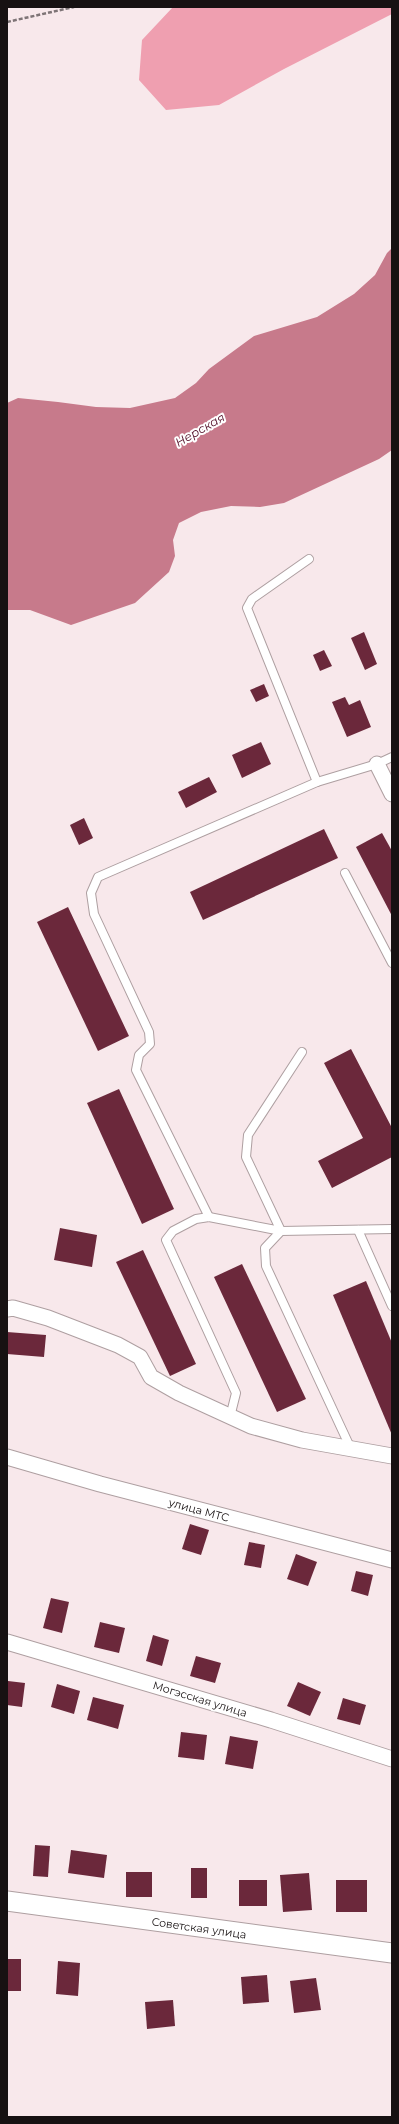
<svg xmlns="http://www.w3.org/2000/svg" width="399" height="2124" font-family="Montserrat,sans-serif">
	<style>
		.forest { fill: #ef9fb0 }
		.water { fill: #c77a8b }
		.building { fill: #6b283b }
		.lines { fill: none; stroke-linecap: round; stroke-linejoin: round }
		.service-casing { stroke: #ae9fa1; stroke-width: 10 }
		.minor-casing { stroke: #ae9fa1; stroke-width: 17 }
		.tertiary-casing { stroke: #ae9fa1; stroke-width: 21 }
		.path { stroke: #7e7476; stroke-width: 2.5; stroke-dasharray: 4 2; stroke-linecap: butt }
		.service { stroke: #fff; stroke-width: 8 }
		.minor { stroke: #fff; stroke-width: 15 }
		.tertiary { stroke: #fff; stroke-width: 19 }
		.labels { text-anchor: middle; stroke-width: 4; stroke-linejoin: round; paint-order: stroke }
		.street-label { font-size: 11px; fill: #171112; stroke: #fff }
		.water-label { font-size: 12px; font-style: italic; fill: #4e0822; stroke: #fff }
	</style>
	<rect width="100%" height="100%" fill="#f8e8eb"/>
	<!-- forest -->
	<path class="forest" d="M173,7H392V14L284,69L219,105L166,110L139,80L142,40Z"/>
	<!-- water -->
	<path class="water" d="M392,248V450L379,459L284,503L260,507L231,506L201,512L179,523L173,540L175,556L169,572L135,603L71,625L30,610H7V403L18,398L58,402L96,407L130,408L175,398L196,383L209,369L254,336L317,317L354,294L375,275L387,253Z"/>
	<!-- building -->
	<g class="building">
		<path d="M364,632L377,664L365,670L351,638Z"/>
		<path d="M324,650L332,666L320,671L313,655Z"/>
		<path d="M264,684L269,696L256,702L250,690Z"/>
		<path d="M345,697L349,705L360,700L371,727L347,737L332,702Z"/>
		<path d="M261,742L271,764L242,778L232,755Z"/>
		<path d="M209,777L217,792L186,808L178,792Z"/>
		<path d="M84,818L93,838L79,845L70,825Z"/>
		<path d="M324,829L338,858L203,920L190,892Z"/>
		<path d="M382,833L392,851V916L356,847Z"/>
		<path d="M68,907L129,1036L98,1051L37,922Z"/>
		<path d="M351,1049L392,1128V1157L332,1188L318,1161L363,1138L324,1063Z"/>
		<path d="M119,1089L174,1209L142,1224L87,1103Z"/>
		<path d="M60,1228L97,1235L92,1267L54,1260Z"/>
		<path d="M143,1250L196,1364L170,1376L116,1262Z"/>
		<path d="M242,1264L306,1399L277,1412L214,1277Z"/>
		<path d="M366,1281L392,1343V1435L333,1295Z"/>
		<path d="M7,1332L46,1335L44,1357L7,1354Z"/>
		<path d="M190,1524L209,1530L201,1555L182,1549Z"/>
		<path d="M249,1542L265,1545L261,1568L244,1565Z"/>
		<path d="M296,1554L317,1562L308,1586L287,1579Z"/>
		<path d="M356,1571L373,1575L368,1596L351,1591Z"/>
		<path d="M51,1598L69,1602L62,1633L43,1628Z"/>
		<path d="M100,1622L125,1628L119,1653L94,1647Z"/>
		<path d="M153,1635L169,1640L162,1666L146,1661Z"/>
		<path d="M196,1656L221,1663L215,1683L190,1676Z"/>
		<path d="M8,1681L25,1683L22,1707L7,1705Z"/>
		<path d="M298,1682L321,1692L310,1716L287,1706Z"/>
		<path d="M57,1684L80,1691L74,1714L51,1707Z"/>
		<path d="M93,1697L124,1705L118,1729L87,1720Z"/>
		<path d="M343,1698L366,1705L360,1725L337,1719Z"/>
		<path d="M181,1732L207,1735L204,1760L178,1757Z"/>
		<path d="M230,1736L258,1741L253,1769L225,1764Z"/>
		<path d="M35,1845L50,1846L48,1877L33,1876Z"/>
		<path d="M71,1850L107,1855L104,1878L68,1873Z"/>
		<rect x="191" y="1868" width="16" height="30"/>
		<rect x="126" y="1872" width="26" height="25"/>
		<path d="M309,1873L312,1910L283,1912L280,1875Z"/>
		<rect x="239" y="1880" width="28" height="26"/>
		<rect x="336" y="1880" width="31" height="32"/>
		<rect x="7" y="1959" width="14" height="32"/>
		<path d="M58,1961L80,1963L78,1996L56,1994Z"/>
		<path d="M267,1975L269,2002L243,2004L241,1977Z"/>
		<path d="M316,1978L321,2010L294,2013L290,1981Z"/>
		<path d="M173,2000L175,2026L147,2029L145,2002Z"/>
	</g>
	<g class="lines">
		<!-- service casing -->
		<g class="service-casing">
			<g id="service">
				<path d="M309,559L252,599L247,608L317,782"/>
				<path d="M345,873L392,963"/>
				<path d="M302,1052L248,1135L246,1157L281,1231L265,1248L266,1266L351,1449"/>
				<path d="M209,1217L136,1070L139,1055L150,1044L149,1032L94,914L91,893L98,877L317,782L377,764L392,757"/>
				<path d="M358,1230L392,1306"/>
				<path d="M230,1417L236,1393L166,1240L173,1231L196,1219L209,1217L281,1231L392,1229"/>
			</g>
		</g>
		<!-- minor casing -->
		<g class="minor-casing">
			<g id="minor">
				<path d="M377,764L392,794"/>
				<path d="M7,1309L13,1308L48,1318L118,1345L140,1357L151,1377L179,1393L251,1426L302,1440L392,1456"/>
				<path d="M7,1457L100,1484L392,1560"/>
				<path d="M7,1642L271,1720L392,1759"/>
			</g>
		</g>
		<!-- tertiary casing -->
		<g class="tertiary-casing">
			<path id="tertiary" d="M7,1901L392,1953"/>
		</g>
		<!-- path -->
		<path class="path" d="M7,22L74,7"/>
		<!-- service -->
		<use href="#service" class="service"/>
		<!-- minor -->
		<use href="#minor" class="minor"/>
		<!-- tertiary -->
		<use href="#tertiary" class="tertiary"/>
	</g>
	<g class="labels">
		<!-- street labels -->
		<g class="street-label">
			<text transform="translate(199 1510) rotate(15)" y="4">улица МТС</text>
			<text transform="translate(200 1699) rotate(17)" y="4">Могэсская улица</text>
			<text transform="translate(199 1928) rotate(8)" y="4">Советская улица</text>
		</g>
		<!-- water labels -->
		<g class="water-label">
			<text transform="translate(200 430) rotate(-30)" y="4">Нерская</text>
		</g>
	</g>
	<!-- border -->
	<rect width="399" height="2124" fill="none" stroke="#171112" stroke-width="16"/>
</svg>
